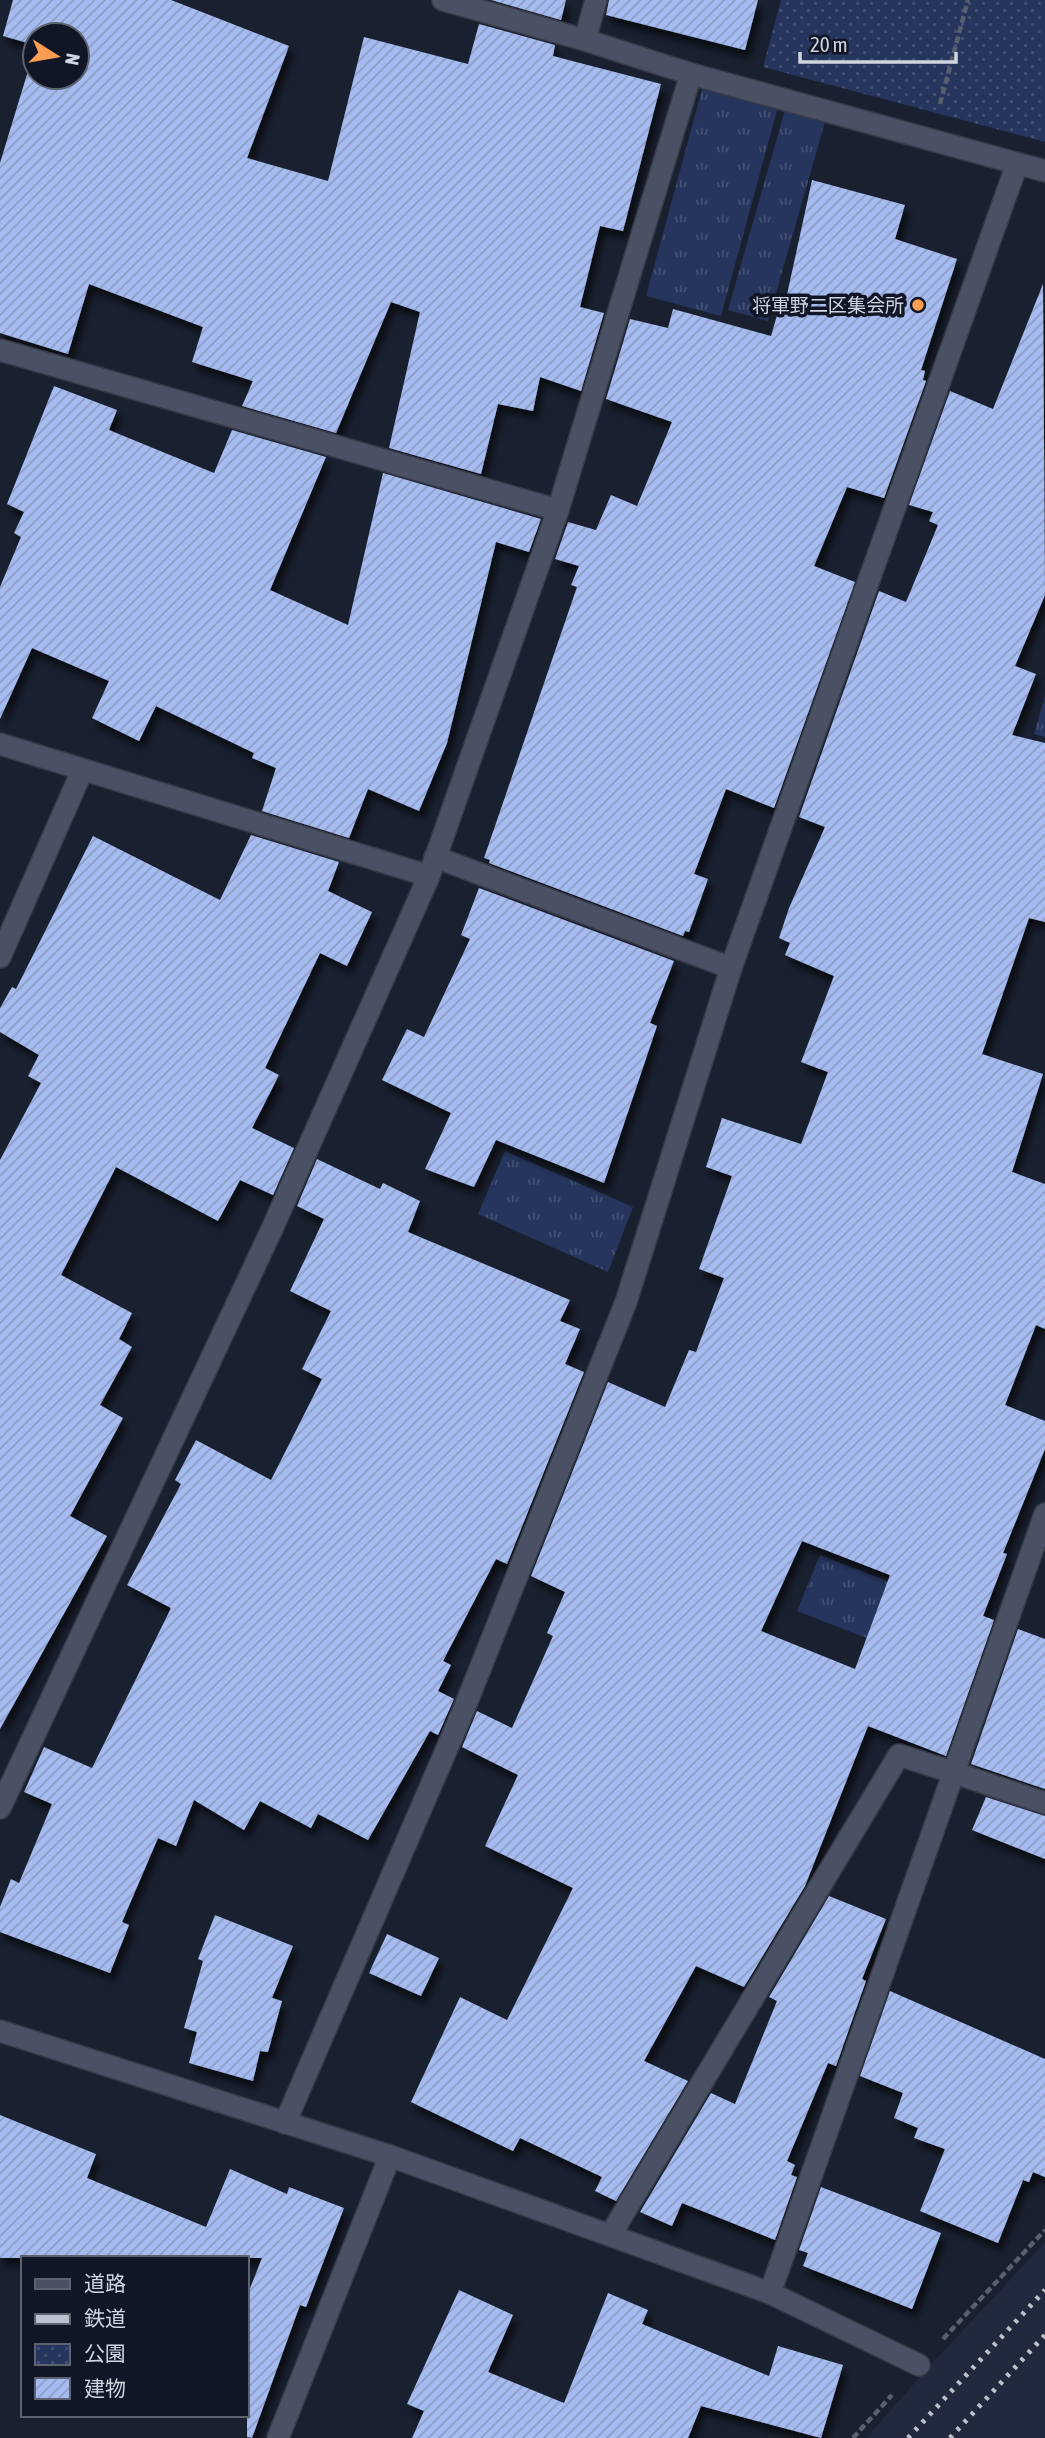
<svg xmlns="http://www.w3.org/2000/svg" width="1045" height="2438" font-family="'Asap Condensed','Noto Sans JP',sans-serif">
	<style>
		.built { fill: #20293d }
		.grass { fill: url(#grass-tufts) }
		.park { fill: url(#park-dots) }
		.building { fill: url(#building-hatch); fill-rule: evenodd; filter: url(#shadow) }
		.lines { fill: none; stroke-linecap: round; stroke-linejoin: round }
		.lane-casing { stroke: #363a47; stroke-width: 24 }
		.street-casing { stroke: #363a47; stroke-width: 24 }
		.path { stroke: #59606d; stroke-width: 4.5; stroke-dasharray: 7 3.5; stroke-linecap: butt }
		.lane { stroke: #4a5164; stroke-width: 21 }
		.street { stroke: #4a5164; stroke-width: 21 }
		.rail { stroke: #bcc1cc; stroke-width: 5; stroke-dasharray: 3.5 7; stroke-linecap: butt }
		.poi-dot { fill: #fc9d53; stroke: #101625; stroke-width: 2.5 }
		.labels { text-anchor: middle; stroke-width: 7; stroke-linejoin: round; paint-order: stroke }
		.poi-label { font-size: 19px; fill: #d0d5e0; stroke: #101625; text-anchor: end }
	</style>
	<defs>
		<pattern id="grass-tufts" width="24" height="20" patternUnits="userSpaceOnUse" patternTransform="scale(1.75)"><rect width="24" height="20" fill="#26355d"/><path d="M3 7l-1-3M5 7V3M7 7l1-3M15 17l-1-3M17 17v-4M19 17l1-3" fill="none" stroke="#445174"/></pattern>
		<pattern id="park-dots" width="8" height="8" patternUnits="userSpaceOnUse" patternTransform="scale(1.75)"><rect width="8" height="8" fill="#26355d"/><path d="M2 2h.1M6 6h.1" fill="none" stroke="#445174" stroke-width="1.8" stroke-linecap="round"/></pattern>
		<pattern id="building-hatch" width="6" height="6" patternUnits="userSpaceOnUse" patternTransform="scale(1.75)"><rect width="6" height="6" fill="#a6bcf0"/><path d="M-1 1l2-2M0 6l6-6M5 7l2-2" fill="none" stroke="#8c9dc5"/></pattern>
		<filter id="shadow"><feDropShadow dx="4.5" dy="8" stdDeviation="3.5" flood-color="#0009"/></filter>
	</defs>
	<rect width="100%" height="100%" fill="#19202f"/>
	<!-- built -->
	<path class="built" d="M1045,2242V2438H866L927,2369Z"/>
	<!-- grass -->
	<g class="grass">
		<path d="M703,86L778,107L721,316L646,296Z"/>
		<path d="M785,110L825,122L768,321L728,310Z"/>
		<path d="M1045,696V737L1034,734Z"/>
		<path d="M505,1151L633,1207L608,1272L478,1214Z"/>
		<path d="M820,1555L991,1621L970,1678L797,1611Z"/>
	</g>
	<!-- park -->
	<path class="park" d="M781,0H1045V142L763,67Z"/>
	<!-- building -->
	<g class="building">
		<path d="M13,0H171L289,46L247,158L328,181L364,37L468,64L479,24L555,45L553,56L661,84L623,231L600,226L580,307L604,313L581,391L540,377L533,411L498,404L481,474L389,448L420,312L391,302L336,433L242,406L253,381L192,362L203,327L89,284L68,354L0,333V163L35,48V77H77V35H35V45L3,36Z"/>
		<path d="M491,0H566L561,20Z"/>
		<path d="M609,0H758L745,50L606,15Z"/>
		<path d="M812,180L905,205L895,239L957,259L921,370L925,371L923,380L926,381L884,498L847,487L814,566L855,582L774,808L726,789L694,874L708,879L689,932L685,931L683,936L489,863L490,860L484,858L577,587L571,585L579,566L555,559L568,522L596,530L611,495L637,506L672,422L606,399L630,319L668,328L673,309L771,336L778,312L783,313Z"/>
		<path d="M1043,284L1045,595L1015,666L1036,674L1012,735L1045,743V922L1029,918L982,1054L1043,1074L1012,1172L1045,1184V1329L1036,1325L1005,1405L1045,1421V1449L1003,1553L1007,1554L983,1616L994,1620L946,1756L868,1726L805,1886L744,1987L696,1966L644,2061L688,2081L616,2201L595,2191L602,2177L520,2138L513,2151L411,2102L460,1997L507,2020L573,1888L485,1846L518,1775L462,1747L477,1711L512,1728L553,1636L547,1633L565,1592L531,1576L608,1382L665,1407L689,1350L696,1352L724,1278L699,1269L732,1176L706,1167L722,1118L801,1144L828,1072L801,1062L834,976L785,955L790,943L779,938L789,908L825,827L799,817L879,591L906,602L938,525L929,521L933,512L909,505L950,391L993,409ZM802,1541L890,1575L855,1669L761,1631Z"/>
		<path d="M54,386L117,410L109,430L214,473L232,430L326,457L270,590L348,625L383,473L541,519L529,552L496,542L447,743L419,811L368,789L349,838L262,811L276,768L252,758L254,753L156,706L139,741L92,718L109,681L32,648L0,719V587L21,537L14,533L24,512L7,504Z"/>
		<path d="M251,835L339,862L328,891L372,912L347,966L320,953L265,1068L279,1075L252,1128L294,1148L273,1195L240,1180L218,1221L116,1167L61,1275L132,1313L119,1339L132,1347L100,1405L123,1418L70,1516L107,1536L0,1729V1160L41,1083L28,1076L39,1055L0,1032V1008L12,987L16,989L93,836L220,900Z"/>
		<path d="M479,888L674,961L650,1023L657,1026L604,1183L496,1140L474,1187L425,1169L451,1113L382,1080L407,1029L424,1037L470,939L461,935Z"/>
		<path d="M317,1159L380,1189L383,1183L420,1201L408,1232L570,1300L560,1321L580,1329L565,1364L584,1372L507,1564L496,1559L443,1661L451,1665L438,1691L454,1699L438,1735L430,1731L368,1840L318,1814L311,1828L260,1801L244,1830L194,1800L176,1846L158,1838L122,1922L129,1925L110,1973L0,1932V1907L11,1879L19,1883L52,1804L24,1792L44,1747L92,1768L171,1608L127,1585L181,1484L175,1480L196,1440L271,1480L322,1379L302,1369L331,1311L290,1291L324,1219L297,1206Z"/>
		<path d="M1018,1629L1045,1639V1789L971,1764Z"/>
		<path d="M986,1797L1045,1816V1859L972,1830Z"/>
		<path d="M829,1896L886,1919L862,1979L866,1981L836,2066L828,2063L787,2161L795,2165L791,2175L797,2177L775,2240L682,2203L672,2226L640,2212L711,2093L735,2104L777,2001L769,1997Z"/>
		<path d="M215,1915L293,1946L272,1998L282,2001L268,2052L260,2051L253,2081L189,2063L197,2032L184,2028L203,1961L198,1959Z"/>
		<path d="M387,1934L439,1958L421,1996L369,1973Z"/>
		<path d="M890,1991L1045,2059V2177L1033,2172L1029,2182L1023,2180L998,2243L920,2211L945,2149L914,2138L918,2128L894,2118L903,2093L860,2076Z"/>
		<path d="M0,2115L96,2154L87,2178L206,2227L230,2169L287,2194L289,2187L344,2208L306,2307L300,2305L252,2438L247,2437V2296L262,2258H0Z"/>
		<path d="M821,2187L941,2233L912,2309L803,2266L808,2253L799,2250Z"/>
		<path d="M459,2290L513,2315L488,2372L564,2403L608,2293L648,2310L642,2324L769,2376L778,2346L843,2365L821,2438L701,2406L688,2438H412L424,2411L407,2404Z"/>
	</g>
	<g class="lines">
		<!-- lane casing -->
		<g class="lane-casing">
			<g id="lane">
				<path d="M435,857L731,968"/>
				<path d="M611,2234L899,1755L952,1772"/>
			</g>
		</g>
		<!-- street casing -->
		<g class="street-casing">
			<g id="street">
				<path d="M443,0L585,40L691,74L1045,171"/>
				<path d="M585,40L596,0"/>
				<path d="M0,350L558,510"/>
				<path d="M0,744L429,876"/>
				<path d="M0,957L82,771"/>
				<path d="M952,1772L1045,1803"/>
				<path d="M0,1808L272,1229L429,876L558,510L691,74"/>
				<path d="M0,2031L390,2156L770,2293L1045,1514"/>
				<path d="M285,2123L464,1709L626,1302L731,968L1017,164"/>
				<path d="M770,2293L919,2365"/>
				<path d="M278,2438L390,2156"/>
			</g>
		</g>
		<!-- path -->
		<g class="path">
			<path d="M940,104L968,0"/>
			<path d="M943,2339L1045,2230"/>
			<path d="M853,2438L892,2395"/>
		</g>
		<!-- lane -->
		<use href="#lane" class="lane"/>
		<!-- street -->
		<use href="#street" class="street"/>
		<!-- rail -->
		<g class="rail">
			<path d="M908,2438L1045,2290"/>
			<path d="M950,2438L1045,2335"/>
		</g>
	</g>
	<!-- markers -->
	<circle class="poi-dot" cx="918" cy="305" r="7"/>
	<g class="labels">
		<!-- poi labels -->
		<g class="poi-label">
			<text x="904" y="312">将軍野二区集会所</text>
		</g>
	</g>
	<!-- legend -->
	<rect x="21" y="2256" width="228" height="161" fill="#101625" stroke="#5d6270" stroke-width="2"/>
	<rect x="35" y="2279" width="35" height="10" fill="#4a5164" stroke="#5d6270" stroke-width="2"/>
	<text x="84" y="2291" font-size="21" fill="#d0d5e0">道路</text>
	<rect x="35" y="2314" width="35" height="10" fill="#bcc1cc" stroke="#5d6270" stroke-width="2"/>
	<text x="84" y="2326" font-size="21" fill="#d0d5e0">鉄道</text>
	<rect x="35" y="2344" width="35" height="21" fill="url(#park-dots)" stroke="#5d6270" stroke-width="2"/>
	<text x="84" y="2361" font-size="21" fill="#d0d5e0">公園</text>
	<rect x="35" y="2378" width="35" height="21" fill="url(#building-hatch)" stroke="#5d6270" stroke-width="2"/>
	<text x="84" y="2396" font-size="21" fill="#d0d5e0">建物</text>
	<!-- north arrow -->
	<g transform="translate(56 56) rotate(101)"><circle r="33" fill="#101625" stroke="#5d6270" stroke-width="2"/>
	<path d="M0-5L12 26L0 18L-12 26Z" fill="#fc9d53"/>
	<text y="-10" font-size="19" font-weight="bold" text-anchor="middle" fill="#d0d5e0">N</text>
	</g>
	<!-- scale -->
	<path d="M800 52v10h156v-10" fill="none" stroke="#d0d5e0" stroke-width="3.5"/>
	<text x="810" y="52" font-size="21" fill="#d0d5e0" stroke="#101625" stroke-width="5" paint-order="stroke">20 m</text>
</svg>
